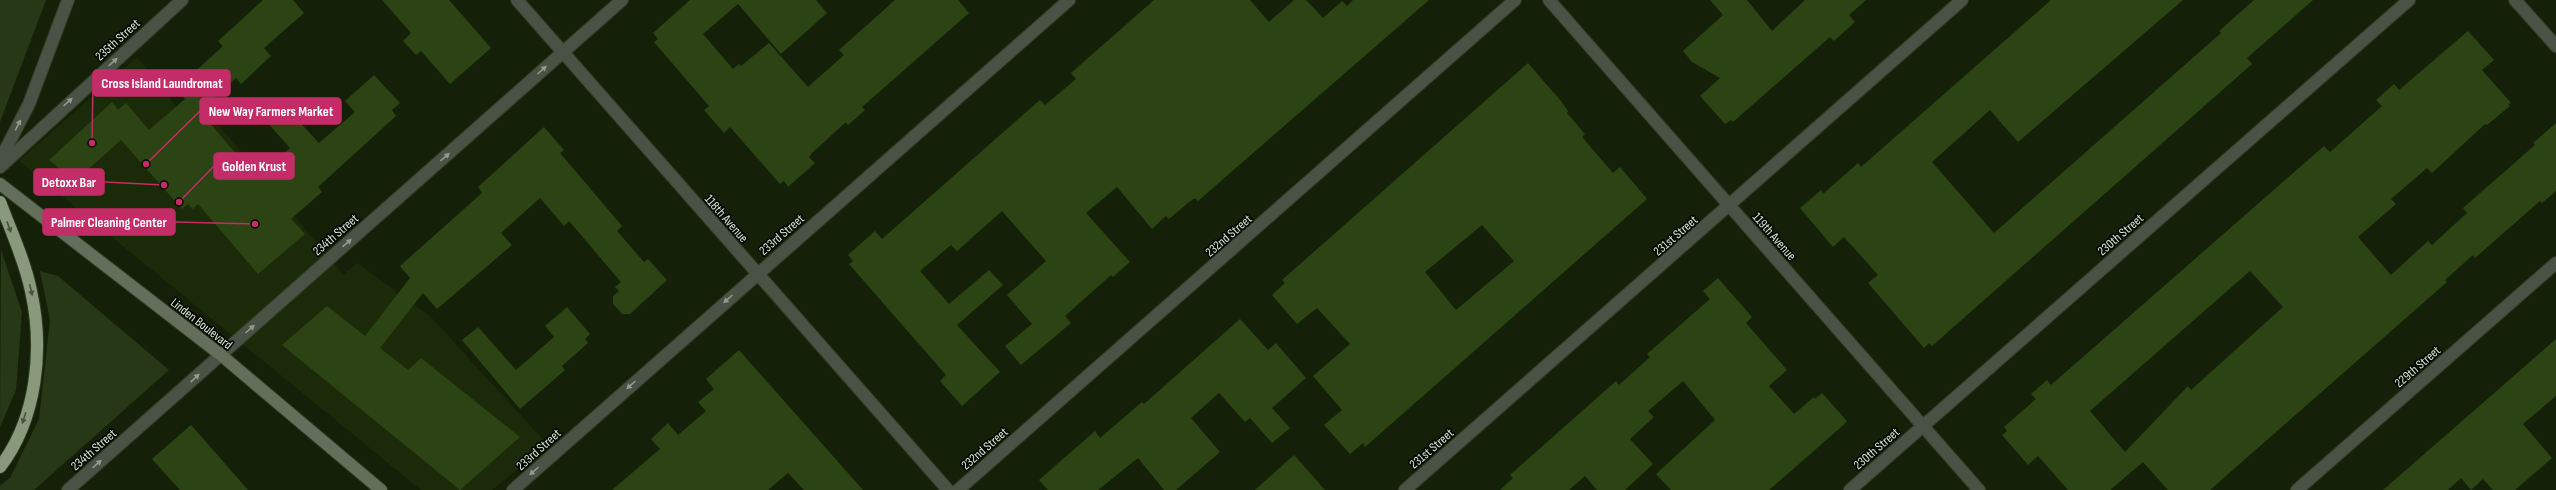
<svg xmlns="http://www.w3.org/2000/svg" width="2556" height="490" font-family="'Sofia Sans Condensed',sans-serif">
	<style>
		.built { fill: #1b2b0a }
		.green { fill: #263815 }
		.building { fill: #2c4413; fill-rule: evenodd }
		.lines { fill: none; stroke-linecap: round; stroke-linejoin: round }
		.minor-casing { stroke: #303c24; stroke-width: 14 }
		.tertiary-casing { stroke: #303c24; stroke-width: 14 }
		.secondary-casing { stroke: #303c24; stroke-width: 14 }
		.motorway-casing { stroke: #303c24; stroke-width: 14 }
		.minor { stroke: #4a5145; stroke-width: 12 }
		.tertiary { stroke: #4a5145; stroke-width: 12 }
		.secondary { stroke: #646f5b; stroke-width: 12 }
		.motorway { stroke: #899a7c; stroke-width: 12 }
		.oneway { fill: #929a8c }
		.oneway2 { fill: #46523f }
		.labels { text-anchor: middle; stroke-width: 3.5; stroke-linejoin: round; paint-order: stroke }
		.street-label { font-size: 13px; fill: #d9e2d2; stroke: #040902 }
		.leader { fill: none; stroke: #c42c67; stroke-width: 1.5 }
		.callout-dot { fill: #c42c67; stroke: #040902; stroke-width: 1.5 }
		.callout { fill: #c42c67; stroke: #c42c67; stroke-width: 1.5 }
		.callout-label { font-size: 14px; text-anchor: middle; font-weight: bold; fill: #fff }
	</style>
	<rect width="100%" height="100%" fill="#142108"/>
	<!-- built -->
	<path class="built" d="M137,57L191,125L208,112L343,275L357,263L431,317L548,445L492,490H421L19,161Z"/>
	<!-- green -->
	<g class="green">
		<path d="M0,0H46L0,122Z"/>
		<path d="M1,250L22,312L16,390L0,427Z"/>
		<path d="M40,271L58,276L169,370L34,490H0V486L10,478L39,419L50,320Z"/>
	</g>
	<!-- building -->
	<g class="building">
		<path d="M263,0H293L304,13L264,48L271,56L241,84L236,78L200,111L256,178L290,148L265,120L283,104L319,143L355,112L345,101L374,75L400,103L392,110L396,116L318,187L322,192L291,219L305,234L258,274L198,204L193,209L188,204L182,209L121,140L75,181L49,160L112,102L118,110L126,103L149,130L185,99L176,89L223,46L218,41Z"/>
		<path d="M382,0H449L491,48L450,84L421,51L416,55L403,41L411,33Z"/>
		<path d="M690,0H816L827,13L781,54L738,4L703,34L733,69L739,64L741,66L769,43L808,87L844,55L839,50L895,0H958L969,13L862,107L865,110L848,125L846,122L812,153L809,157L815,163L788,187L784,181L780,184L730,127L724,133L704,110L709,106L654,42L658,39L653,33Z"/>
		<path d="M1154,0H1250L1269,22L1294,0H1306L1323,18L1342,1L1347,6L1353,0H1429L1198,201L1195,198L1189,202L1169,219L1166,216L1152,229L1117,187L1086,213L1130,262L1113,277L1111,275L1065,316L1071,323L1021,365L1005,346L1032,324L1007,295L1046,261L1002,211L957,251L951,245L920,271L949,304L989,270L1003,285L957,325L1000,372L962,406L940,381L946,375L849,264L853,261L848,255L875,231L882,239L1040,100L1045,105L1076,79L1071,73Z"/>
		<path d="M1710,0H1747L1772,31L1805,0H1866L1849,15L1855,22L1834,41L1830,37L1733,122L1731,120L1725,124L1700,96L1720,78L1692,62L1683,51L1723,15Z"/>
		<path d="M2051,0H2183L2018,142L1990,110L1932,162L1994,233L2221,33L2219,31L2254,0H2313L2247,58L2252,64L1932,346L1929,343L1924,348L1868,283L1878,275L1844,237L1833,247L1800,208L1821,190L1823,194L1858,163L1861,167Z"/>
		<path d="M2468,31L2494,60L2482,70L2511,103L2508,105L2510,106L2487,125L2485,124L2432,173L2427,168L2391,199L2396,204L2358,237L2391,275L2428,241L2432,245L2467,213L2463,208L2535,145L2533,143L2556,123V191L2542,203L2540,201L2475,258L2473,255L2445,280L2447,282L2210,490H2168L2143,462L2110,490H2068L2038,456L2028,465L2002,435L2007,431L2004,427L2036,399L2031,394L2047,380L2051,385L2324,146L2330,152L2382,106L2376,100L2394,84L2399,90ZM2250,271L2283,307L2191,390L2188,386L2125,452L2090,411Z"/>
		<path d="M1528,63L1561,101L1568,111L1567,113L1585,134L1582,137L1613,173L1620,167L1647,199L1365,447L1363,443L1350,454L1324,425L1342,410L1313,376L1350,344L1317,308L1297,324L1272,295L1285,283L1282,280ZM1482,225L1514,261L1456,310L1425,272Z"/>
		<path d="M544,127L564,150L560,153L622,226L617,231L644,262L648,259L667,280L630,314H622L613,304V296L619,291L615,287L621,282L569,221L564,226L540,198L501,233L512,245L437,309L423,293L380,348L408,370L421,358L520,437L460,490L282,345L327,306L365,336L410,278L400,266L482,193L478,187Z"/>
		<path d="M1718,278L1752,317L1746,323L1787,370L1769,386L1794,414L1814,397L1815,399L1822,393L1847,421L1840,428L1769,490H1671L1656,474L1715,420L1683,381L1648,411L1654,417L1630,439L1653,464L1625,490H1597L1585,476L1569,490H1500L1513,478L1510,475L1616,381L1619,385L1650,357L1647,354L1710,299L1703,291Z"/>
		<path d="M567,307L590,334L585,339L588,343L562,366L565,370L520,409L462,340L478,327L516,370L554,337L545,326Z"/>
		<path d="M1240,319L1268,350L1276,343L1306,378L1272,408L1290,428L1272,443L1250,418L1245,422L1219,393L1191,418L1220,452L1176,490H1164L1138,458L1098,490H1048L1039,480L1095,431L1100,438L1142,402L1144,404Z"/>
		<path d="M2556,339V396L2523,424L2552,458L2515,490H2493L2483,479L2471,490L2461,478L2448,490H2383Z"/>
		<path d="M739,350L863,490H804L788,473L768,490H612L660,449L651,439L668,423L678,435L706,411L698,402L714,389L706,379Z"/>
		<path d="M191,425L206,442L248,490H180L152,459Z"/>
		<path d="M1294,455L1325,490H1255Z"/>
	</g>
	<g class="lines">
		<!-- minor casing -->
		<g class="minor-casing">
			<g id="minor">
				<path d="M517,0L948,490"/>
				<path d="M1549,0L1979,490"/>
				<path d="M0,167L182,0"/>
				<path d="M68,490L622,0"/>
				<path d="M513,490L1069,0"/>
				<path d="M958,490L1515,0"/>
				<path d="M1405,490L1962,0"/>
				<path d="M1850,490L2409,0"/>
				<path d="M2297,490L2556,263"/>
			</g>
		</g>
		<!-- tertiary casing -->
		<g class="tertiary-casing">
			<g id="tertiary">
				<path d="M2515,0L2556,46"/>
				<path d="M0,160L29,104L68,0"/>
			</g>
		</g>
		<!-- secondary casing -->
		<g class="secondary-casing">
			<path id="secondary" d="M0,184L221,355L381,490"/>
		</g>
		<!-- motorway casing -->
		<g class="motorway-casing">
			<path id="motorway" d="M0,202C11,231 25,261 31,291C44,349 37,419 0,467"/>
		</g>
		<!-- minor -->
		<use href="#minor" class="minor"/>
		<!-- tertiary -->
		<use href="#tertiary" class="tertiary"/>
		<!-- secondary -->
		<use href="#secondary" class="secondary"/>
		<!-- motorway -->
		<use href="#motorway" class="motorway"/>
	</g>
	<!-- one-way arrows -->
	<defs><path id="oneway-solid" d="M-6-.8H1V-3.2L6.5 0L1 3.2V.8H-6Z"/></defs>
	<g class="oneway">
		<use href="#oneway-solid" transform="translate(113 62) rotate(-42)"/>
		<use href="#oneway-solid" transform="translate(542 70) rotate(-42)"/>
		<use href="#oneway-solid" transform="translate(68 102) rotate(-42)"/>
		<use href="#oneway-solid" transform="translate(18 125) rotate(-63)"/>
		<use href="#oneway-solid" transform="translate(445 157) rotate(-41)"/>
		<use href="#oneway-solid" transform="translate(347 243) rotate(-41)"/>
		<use href="#oneway-solid" transform="translate(728 299) rotate(138)"/>
		<use href="#oneway-solid" transform="translate(250 329) rotate(-42)"/>
		<use href="#oneway-solid" transform="translate(195 378) rotate(-43)"/>
		<use href="#oneway-solid" transform="translate(631 385) rotate(138)"/>
		<use href="#oneway-solid" transform="translate(97 464) rotate(-41)"/>
		<use href="#oneway-solid" transform="translate(534 471) rotate(138)"/>
	</g>
	<g class="oneway2">
		<use href="#oneway-solid" transform="translate(9 227) rotate(70)"/>
		<use href="#oneway-solid" transform="translate(31 290) rotate(77)"/>
		<use href="#oneway-solid" transform="translate(24 418) rotate(108)"/>
	</g>
	<g class="labels">
		<!-- street labels -->
		<g class="street-label">
			<text transform="translate(117 39) rotate(-42)" y="5">235th Street</text>
			<text transform="translate(727 218) rotate(49)" y="5">118th Avenue</text>
			<text transform="translate(335 234) rotate(-41)" y="5">234th Street</text>
			<text transform="translate(781 234) rotate(-41)" y="5">233rd Street</text>
			<text transform="translate(2120 234) rotate(-41)" y="5">230th Street</text>
			<text transform="translate(1228 235) rotate(-41)" y="5">232nd Street</text>
			<text transform="translate(1675 235) rotate(-41)" y="5">231st Street</text>
			<text transform="translate(1775 236) rotate(49)" y="5">119th Avenue</text>
			<text transform="translate(202 323) rotate(38)" y="5">Linden Boulevard</text>
			<text transform="translate(2417 366) rotate(-41)" y="5">229th Street</text>
			<text transform="translate(984 448) rotate(-41)" y="5">232nd Street</text>
			<text transform="translate(1431 448) rotate(-41)" y="5">231st Street</text>
			<text transform="translate(1876 448) rotate(-41)" y="5">230th Street</text>
			<text transform="translate(93 449) rotate(-41)" y="5">234th Street</text>
			<text transform="translate(538 449) rotate(-42)" y="5">233rd Street</text>
		</g>
	</g>
	<!-- callouts -->
	<path class="leader" d="M92 143L93 83M146 164L200 111M179 202L214 166M164 185L104 182M255 224L175 222"/>
	<g class="callout-dot">
		<circle cx="92" cy="143" r="4"/>
		<circle cx="146" cy="164" r="4"/>
		<circle cx="179" cy="202" r="4"/>
		<circle cx="164" cy="185" r="4"/>
		<circle cx="255" cy="224" r="4"/>
	</g>
	<g class="callout">
		<rect x="93" y="70" width="137" height="26" rx="4"/>
		<rect x="200" y="98" width="141" height="26" rx="4"/>
		<rect x="214" y="153" width="80" height="26" rx="4"/>
		<rect x="34" y="169" width="70" height="26" rx="4"/>
		<rect x="43" y="209" width="132" height="26" rx="4"/>
	</g>
	<g class="callout-label">
		<text x="162" y="88">Cross Island Laundromat</text>
		<text x="271" y="116">New Way Farmers Market</text>
		<text x="254" y="171">Golden Krust</text>
		<text x="69" y="187">Detoxx Bar</text>
		<text x="109" y="227">Palmer Cleaning Center</text>
	</g>
</svg>
